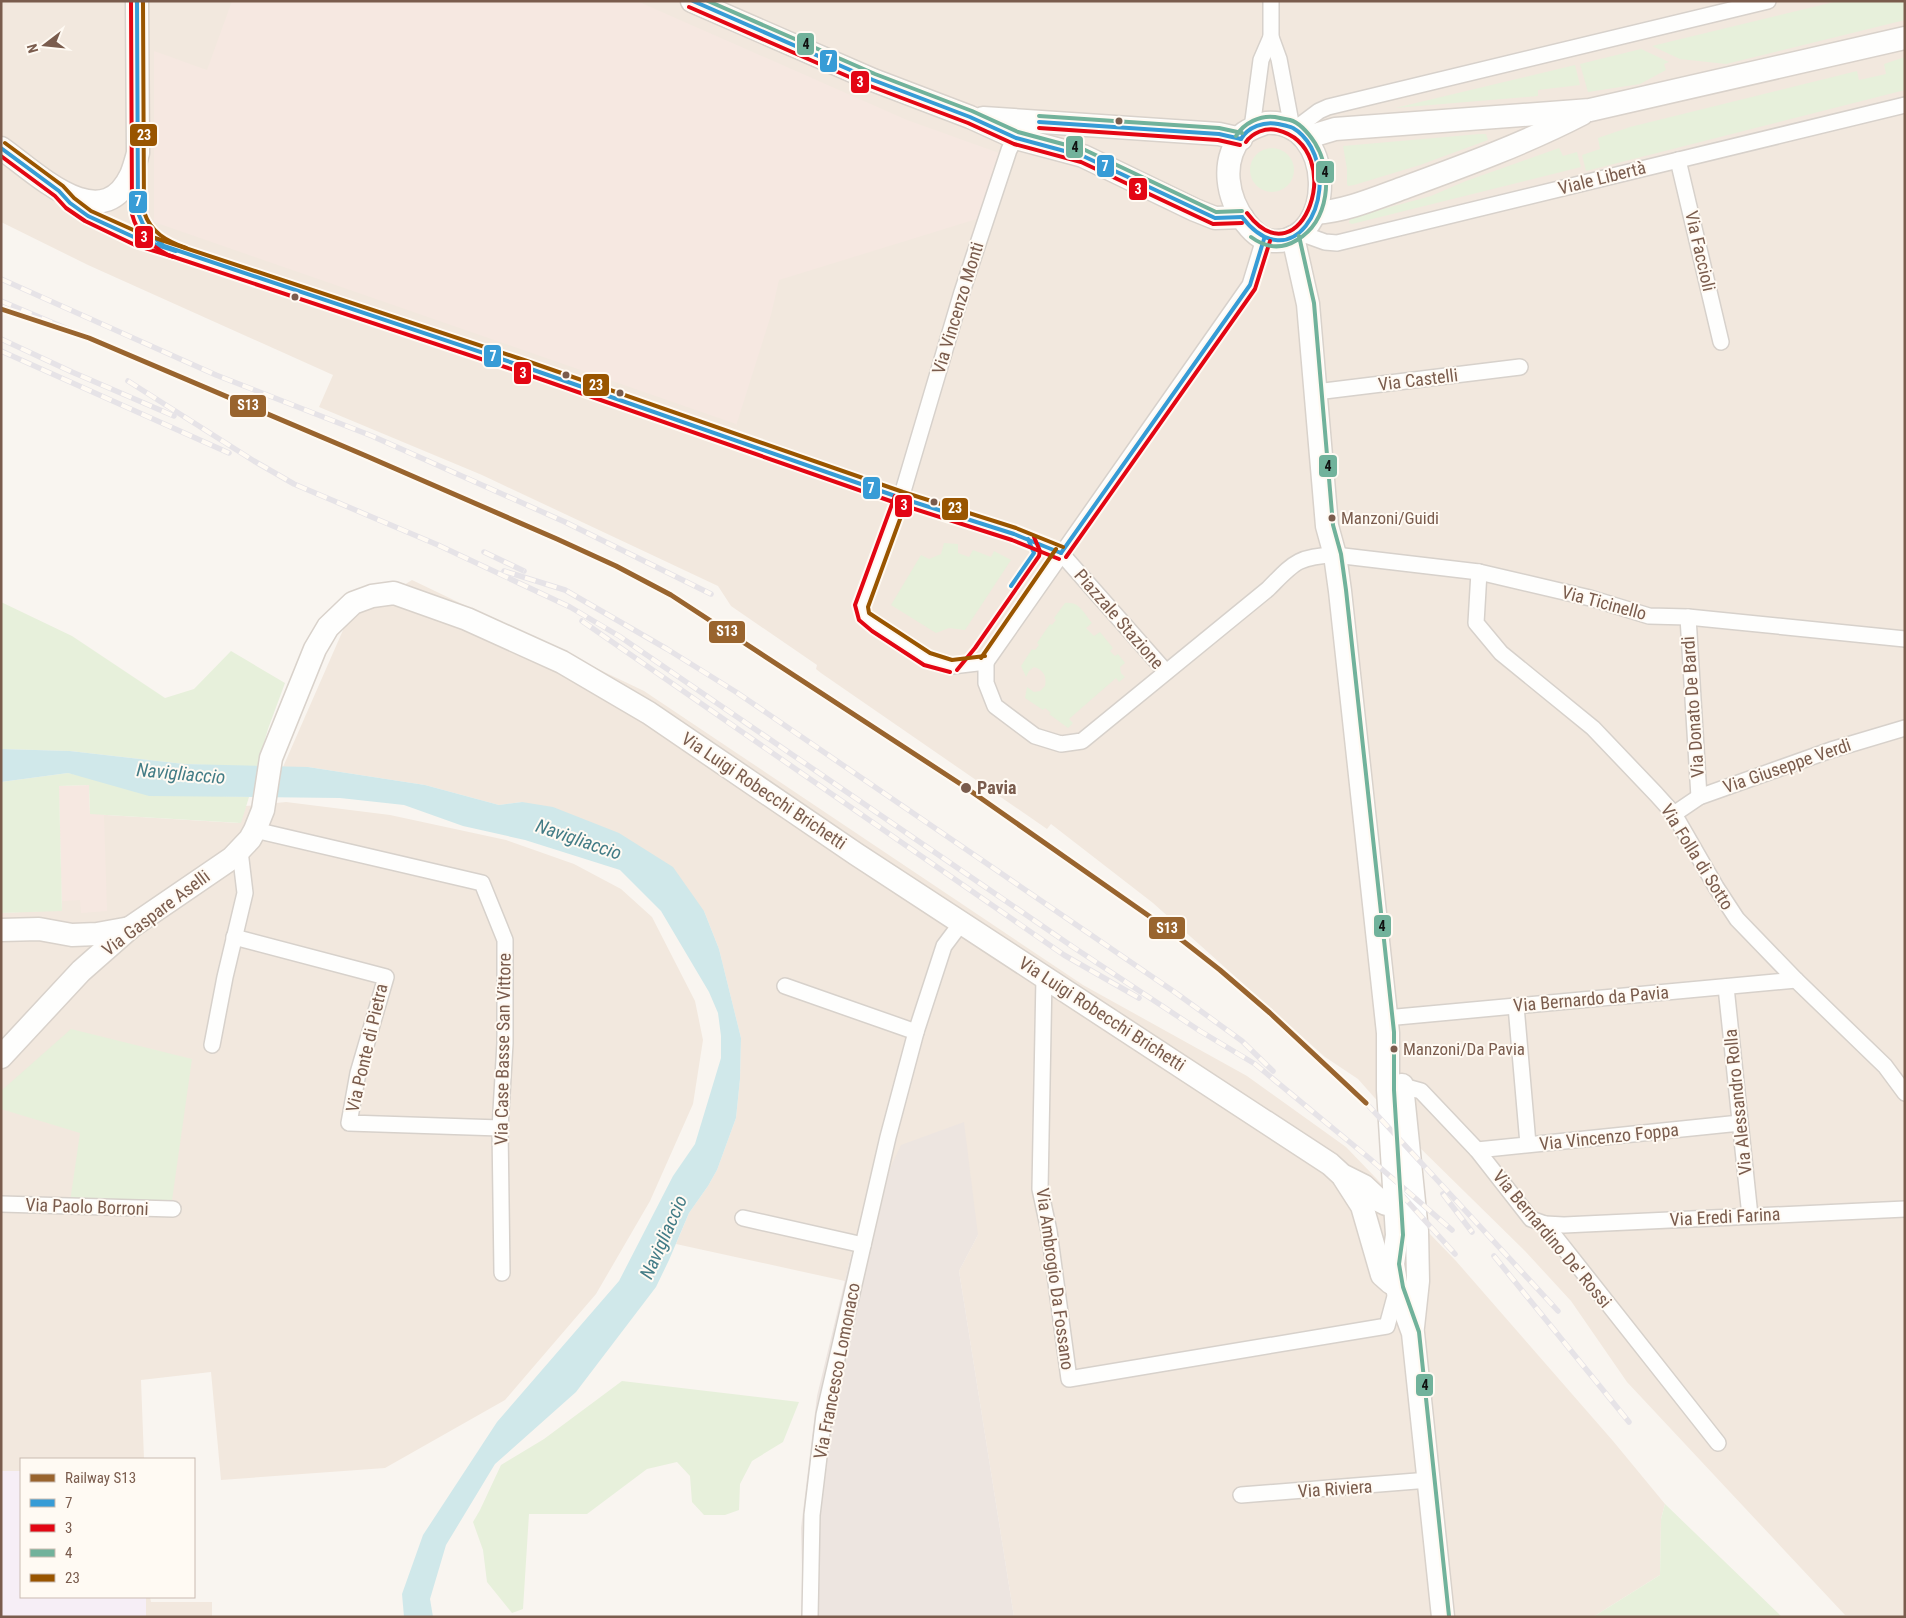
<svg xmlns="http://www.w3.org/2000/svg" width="1906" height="1618" font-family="'Roboto Condensed',sans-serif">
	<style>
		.residential { fill: #f2e8de }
		.commercial { fill: #f6e8e1 }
		.industrial { fill: #ede5e0 }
		.education { fill: #f6eef6 }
		.green { fill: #e7f0db }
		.water { fill: #d0e8ea }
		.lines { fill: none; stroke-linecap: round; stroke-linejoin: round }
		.street-casing { stroke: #d7d1cb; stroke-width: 18 }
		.secondary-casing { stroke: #d9d2cb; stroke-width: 25 }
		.street { stroke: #fefefd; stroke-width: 15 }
		.secondary { stroke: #fefefd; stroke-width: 22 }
		.rail-casing { stroke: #e6e3e7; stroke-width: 5.5 }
		.rail { stroke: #fffaf3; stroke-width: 4; stroke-dasharray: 11; stroke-linecap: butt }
		.bus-1-casing { stroke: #fffaf3; stroke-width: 8 }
		.bus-2-casing { stroke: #fffaf3; stroke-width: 8 }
		.bus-3-casing { stroke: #fffaf3; stroke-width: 8 }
		.bus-4-casing { stroke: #fffaf3; stroke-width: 8 }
		.bus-1 { stroke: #379cd6; stroke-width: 4 }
		.bus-2 { stroke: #e30613; stroke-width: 4 }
		.bus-3 { stroke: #71b29b; stroke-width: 4 }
		.bus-4 { stroke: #950; stroke-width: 4 }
		.rail-1-casing { stroke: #fffaf3; stroke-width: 9 }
		.rail-1 { stroke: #99642e; stroke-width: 5 }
		.bus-dot { fill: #7a5c4d; stroke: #fffaf3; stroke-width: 2 }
		.labels { text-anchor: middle; stroke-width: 4; stroke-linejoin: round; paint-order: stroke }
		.bus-label { font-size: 17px; fill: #7a5c4d; stroke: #fffaf3; text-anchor: start }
		.street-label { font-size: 18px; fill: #7a5c4d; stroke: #fffaf3 }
		.stop-label { font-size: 18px; font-weight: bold; fill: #7a5c4d; stroke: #fffaf3; text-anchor: start }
		.water-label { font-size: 19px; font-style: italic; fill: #437c86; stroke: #fffaf3 }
		.line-badge { stroke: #fffaf3; stroke-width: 2 }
		.badge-label { font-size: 14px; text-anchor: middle; font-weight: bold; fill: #fff }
		.pale-badge-label { font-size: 14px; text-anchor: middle; font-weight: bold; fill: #111 }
	</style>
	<rect width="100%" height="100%" fill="#f9f5f0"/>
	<!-- residential -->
	<g class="residential">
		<path d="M1,1H1905V1617L1845,1615L1627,1382L1571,1301L1525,1251L1413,1141L1358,1079L1325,1057L1153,903L1051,824L1047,829L821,673L816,669L817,665L731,606L718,586L482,475L319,407L333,375L88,265L1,222Z"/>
		<path d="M412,580L644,691L1083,985L1247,1076L1346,1147L1456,1261L1613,1441L1665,1504L1661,1519L1660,1575L1593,1617H1014L959,1271L978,1235L853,1247L845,1281L676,1244L689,1213L708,1186L717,1170L736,1118L740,1079L741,1038L719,949L704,911L522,802L499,805L425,785L308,767H283L347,621Z"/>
		<path d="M59,786L90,814L238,823L246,806L286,802L390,815L506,840L574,864L621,889L652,917L695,1001L703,1040L693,1104L650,1201L596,1294L505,1400L385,1468L221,1480L211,1372L141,1380L144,1459H21V1597H150L151,1602H212V1617H1V913L62,910Z"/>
	</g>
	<!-- commercial -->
	<g class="commercial">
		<path d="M232,1H637L907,120L1002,154L980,218L779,280L771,315L736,426V424L154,222V51L207,70Z"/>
		<path d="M89,785L90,814H104L107,911L81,913L80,900L62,901L59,786Z"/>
	</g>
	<!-- industrial -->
	<path class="industrial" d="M964,1122L978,1235L959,1271L1014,1617H803L801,1528L817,1396L853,1247L901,1145Z"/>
	<!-- education -->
	<path class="education" d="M1,1471H21V1597H146V1617H1Z"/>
	<!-- green -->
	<g class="green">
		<path d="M1838,1H1905V20L1726,64L1680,59L1652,46Z"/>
		<path d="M1641,49L1669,62L1664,64L1666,70L1640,84L1588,92L1580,64Z"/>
		<path d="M1905,57V90L1586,171L1582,155L1600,149L1598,138L1630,127L1857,71L1859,80L1886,74L1884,64Z"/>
		<path d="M1575,65L1580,85L1538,90V96L1395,108Z"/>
		<path d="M1480,134H1486L1488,140L1420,165L1354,185L1348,186L1347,184V169L1343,146Z"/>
		<circle cx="1272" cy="170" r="22"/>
		<path d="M1559,148L1563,156L1577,152L1581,167L1352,224L1349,223L1350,218L1431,196L1466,181Z"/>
		<path d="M944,543L958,544V553L969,557L973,550L991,557L994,551L1011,560L965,630L949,628L936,633L891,605L921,555L929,559L941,554Z"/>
		<path d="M1,602L72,636L165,698L194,689L231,651L285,683L268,729L257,767L184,764L70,751L1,749Z"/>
		<path d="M1065,603C1079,601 1084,613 1092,623L1086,628L1094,636L1100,632L1113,648L1110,651L1115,656L1118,654L1125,663L1120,667L1121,673L1125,677L1119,682L1116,678L1069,719L1073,723L1068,728L1049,714L1051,713L1045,708L1043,710L1025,698L1027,687L1034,692L1040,691L1045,686C1047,677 1044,670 1034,667L1029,671L1026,677L1021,666L1032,649L1035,650L1039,645L1037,643L1050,624L1052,625L1056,620L1054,618Z"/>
		<path d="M68,773C126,787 189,796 249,797L241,823L90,814L89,785L59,786L62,911L1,913V782Z"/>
		<path d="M71,1029L192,1059L172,1200L70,1202L80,1133L1,1109V1091Z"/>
		<path d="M622,1381L799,1402L783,1442L752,1461L740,1484L739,1510L725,1515H704L692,1502L690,1476L677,1462L647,1469L587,1514H529L523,1609L512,1613L487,1582L483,1550L473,1522L480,1510L501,1465L544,1439Z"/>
		<path d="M1665,1504L1782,1617H1593L1660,1575L1661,1519Z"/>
	</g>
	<!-- water -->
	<path class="water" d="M1,749L70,751L184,764L308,767L425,785L499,805L522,802L553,807L619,833L673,867L704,911L719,949L741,1038L740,1079L736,1118L717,1170L708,1186L689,1213L669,1260L656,1287L576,1392L495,1464L446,1545L430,1599L433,1617H404L402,1594L423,1535L497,1422L619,1281L673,1176L695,1144L721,1058V1036L718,1013L709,992L661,911L620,870L525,840L463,826L404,805L340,798L149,796L68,773L1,782Z"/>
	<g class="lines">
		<!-- street casing -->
		<g class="street-casing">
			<g id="street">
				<path d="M1271,1V37L1279,59L1292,128"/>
				<path d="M1252,128L1261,60L1271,37"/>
				<path d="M1295,129L1319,111L1328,107L1768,1"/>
				<path d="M1678,160L1721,342"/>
				<path d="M138,166V213C140,226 147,235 158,242"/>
				<path d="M67,200L96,220L138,239L525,367L901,498L1028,539L1061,553L1166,672"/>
				<path d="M1300,233L1325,242L1337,243L1905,105"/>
				<path d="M1316,392L1520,367"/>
				<path d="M1479,572L1476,623L1501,653L1593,728L1656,794L1674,814L1716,887L1737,919L1796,980L1885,1066L1905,1093"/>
				<path d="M1688,617L1699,797"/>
				<path d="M986,662V683L995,706L1035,736L1061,744L1082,741L1268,589C1293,564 1297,556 1335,555L1479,572L1590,598L1649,616L1688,617L1905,639"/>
				<path d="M986,662L952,666L927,659L864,617L861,607L901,498L962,292L1009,150L1020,129"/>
				<path d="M986,662L1250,285L1264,239"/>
				<path d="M1674,814L1699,797L1831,750L1905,728"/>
				<path d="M255,830L482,883L505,940V1043L500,1128L502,1273"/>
				<path d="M234,937L386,977L358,1073L349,1123L500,1128"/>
				<path d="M1044,977L1040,1189L1049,1231L1069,1379L1387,1326L1397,1289"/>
				<path d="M785,986L916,1032"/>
				<path d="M1726,987L1750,1216"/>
				<path d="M1516,1006L1528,1144"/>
				<path d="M1386,1018L1796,980"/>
				<path d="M212,1045L225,977L245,893L240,851"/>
				<path d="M1394,1088L1403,1086L1421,1091L1477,1150L1531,1219L1545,1224L1718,1443"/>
				<path d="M1477,1150L1740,1123"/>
				<path d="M1,1204L173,1209"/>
				<path d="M743,1218L863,1245"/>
				<path d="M1545,1224L1564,1225L1905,1209"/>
				<path d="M1241,1495L1429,1480"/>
				<path d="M810,1617L812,1515L824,1415L888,1137L916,1032L944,946L962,922"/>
			</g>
		</g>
		<!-- secondary casing -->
		<g class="secondary-casing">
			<g id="secondary">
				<path d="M692,1L873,80L970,117L1016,138L1083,156L1195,210L1215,218L1242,217"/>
				<path d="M983,118L1219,134L1241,139"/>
				<path d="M1266,123C1336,118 1337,244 1274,241C1263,241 1253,232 1246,223C1227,198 1220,162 1242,135C1248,129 1258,126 1266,123Z"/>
				<path d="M1305,138L1335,129L1590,110L1905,38"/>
				<path d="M1,148C34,171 101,239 131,175C134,168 136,160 138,153L137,1"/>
				<path d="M1315,213C1346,211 1376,198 1406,187C1466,165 1526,143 1582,114"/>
				<path d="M1293,237L1308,304L1327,526L1335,555L1340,591L1388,1033V1090L1397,1235L1393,1264L1397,1289L1413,1333L1443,1617"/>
				<path d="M1,930L39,929L72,935L97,934L130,928"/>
				<path d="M1,1057L81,971L131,927L232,858L250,839L255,830L263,810L271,758L315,649L328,627L353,603L372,596L394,593L467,619L562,662L649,713L856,854L1330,1164L1342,1175L1364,1186L1380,1201L1386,1204H1391L1396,1200"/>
				<path d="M1402,1085L1417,1231L1418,1281L1413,1327"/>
				<path d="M1344,1178L1362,1206L1382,1275L1391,1283"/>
			</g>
		</g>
		<!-- street -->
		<use href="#street" class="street"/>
		<!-- secondary -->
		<use href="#secondary" class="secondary"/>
		<!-- rail casing -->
		<g class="rail-casing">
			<g id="rail">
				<path d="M1,279L216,375L372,436L565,522L711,594"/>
				<path d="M1,301L89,338"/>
				<path d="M1,339L72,372L174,416"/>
				<path d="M1,351L229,453"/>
				<path d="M128,381L254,461L294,484L438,545L570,607L619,636L1073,947L1200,1031L1255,1064L1369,1158L1452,1230"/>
				<path d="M484,552L524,571"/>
				<path d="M504,571L565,590L667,649L736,692L1176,993L1242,1041L1273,1071"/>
				<path d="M582,621L1064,955L1139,998"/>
				<path d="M1366,1103L1558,1311"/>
				<path d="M1401,1194L1455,1254"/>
				<path d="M1443,1194L1472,1232"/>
				<path d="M1494,1256L1629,1422"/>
			</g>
		</g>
		<!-- rail -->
		<use href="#rail" class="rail"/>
		<!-- bus-1 casing -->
		<g class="bus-1-casing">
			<g id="bus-1">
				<path d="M137,1L138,213L146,231L164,246L525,367L901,498L1014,534L1061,553"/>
				<path d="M693,1L873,80L970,117L1016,138L1083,156L1215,218L1242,217"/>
				<path d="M1039,122L1219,134L1241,139"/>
				<path d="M1241,139C1248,127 1264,121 1278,124C1282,125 1288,126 1293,128C1300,132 1307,140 1311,147C1340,201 1291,280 1242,217"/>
				<path d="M1,148L59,191L70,203L88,216L138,239L176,251"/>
				<path d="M1061,553L1250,285L1264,239"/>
				<path d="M1011,586L1034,553L1028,539"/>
			</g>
		</g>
		<!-- bus-2 casing -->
		<g class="bus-2-casing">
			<g id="bus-2">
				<path d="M131,1L132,214C137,234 150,245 168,255L523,373L899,504L1012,540L1059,559"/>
				<path d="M689,7L870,86L968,123L1014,144L1081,162L1213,224L1242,223"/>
				<path d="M1039,128L1218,140L1240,145"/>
				<path d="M1246,142C1252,133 1266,127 1277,130C1350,148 1302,285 1247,213"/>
				<path d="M1,156L55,196L66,208L85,221L135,245L174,257"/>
				<path d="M895,496L855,605L859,620L872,631L924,665L950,672"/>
				<path d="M1066,557L1255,289L1270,241"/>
				<path d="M957,670L975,648L1039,556L1040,551L1034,537"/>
			</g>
		</g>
		<!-- bus-3 casing -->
		<g class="bus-3-casing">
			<g id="bus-3">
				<path d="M708,1L875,74L972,111L1018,132L1085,150L1216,212L1242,211"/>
				<path d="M1039,116L1219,128L1242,133"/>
				<path d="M1236,136C1244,123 1260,115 1275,117C1280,118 1285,119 1290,120C1301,123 1309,134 1315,143C1334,174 1329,221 1297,240C1281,250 1266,248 1251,237"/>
				<path d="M1299,236L1314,303L1333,525L1341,554L1346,590L1394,1032V1090L1403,1235L1399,1264L1403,1287L1419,1332L1449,1616"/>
			</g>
		</g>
		<!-- bus-4 casing -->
		<g class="bus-4-casing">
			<g id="bus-4">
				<path d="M143,1L144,212C151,233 167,241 186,248"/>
				<path d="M5,143L63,186L74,198L91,211L140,233L527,361L903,492L1016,528L1063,547"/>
				<path d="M907,500L868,607L869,613L930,653L952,660L985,656"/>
				<path d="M981,658L1056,549"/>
			</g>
		</g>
		<!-- bus-1 -->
		<use href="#bus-1" class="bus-1"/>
		<!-- bus-2 -->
		<use href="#bus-2" class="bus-2"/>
		<!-- bus-3 -->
		<use href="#bus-3" class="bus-3"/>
		<!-- bus-4 -->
		<use href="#bus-4" class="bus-4"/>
		<!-- rail-1 casing -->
		<g class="rail-1-casing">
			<path id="rail-1" d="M1,309L89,338L364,455L557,539L616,566L671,595L962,785L1169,930L1220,970L1270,1013L1366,1103"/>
		</g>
		<!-- rail-1 -->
		<use href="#rail-1" class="rail-1"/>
	</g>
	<!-- markers -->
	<g class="bus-dot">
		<circle cx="1119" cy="121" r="4.5"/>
		<circle cx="295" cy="297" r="4.5"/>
		<circle cx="566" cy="375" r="4.5"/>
		<circle cx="620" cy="393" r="4.5"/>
		<circle cx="934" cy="502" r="4.5"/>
		<circle cx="1332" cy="518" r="4.5"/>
		<circle cx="966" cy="788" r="6"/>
		<circle cx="1394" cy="1049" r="4.5"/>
	</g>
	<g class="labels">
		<!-- bus labels -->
		<g class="bus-label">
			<text x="1341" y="524">Manzoni/Guidi</text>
			<text x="1403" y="1055">Manzoni/Da Pavia</text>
		</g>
		<!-- street labels -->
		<g class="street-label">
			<text transform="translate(1602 178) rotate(-14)" y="6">Viale Libertà</text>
			<text transform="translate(1700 251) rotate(77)" y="6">Via Faccioli</text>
			<text transform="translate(958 308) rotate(-73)" y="6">Via Vincenzo Monti</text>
			<text transform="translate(1418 380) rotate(-7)" y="6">Via Castelli</text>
			<text transform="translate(1604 603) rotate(15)" y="6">Via Ticinello</text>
			<text transform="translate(1119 619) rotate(49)" y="6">Piazzale Stazione</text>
			<text transform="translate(1693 707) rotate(-94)" y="6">Via Donato De Bardi</text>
			<text transform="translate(1787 766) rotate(-19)" y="6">Via Giuseppe Verdi</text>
			<text transform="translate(764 791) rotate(34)" y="6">Via Luigi Robecchi Brichetti</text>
			<text transform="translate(1697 857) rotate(58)" y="6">Via Folla di Sotto</text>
			<text transform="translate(156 913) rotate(-37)" y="6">Via Gaspare Aselli</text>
			<text transform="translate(1591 999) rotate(-5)" y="6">Via Bernardo da Pavia</text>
			<text transform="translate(1102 1014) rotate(33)" y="6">Via Luigi Robecchi Brichetti</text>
			<text transform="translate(367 1048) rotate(-77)" y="6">Via Ponte di Pietra</text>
			<text transform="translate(503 1049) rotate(-89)" y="6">Via Case Basse San Vittore</text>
			<text transform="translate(1738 1102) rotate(-96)" y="6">Via Alessandro Rolla</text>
			<text transform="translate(1609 1137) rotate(-6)" y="6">Via Vincenzo Foppa</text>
			<text transform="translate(87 1207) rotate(2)" y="6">Via Paolo Borroni</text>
			<text transform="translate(1725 1217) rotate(-3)" y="6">Via Eredi Farina</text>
			<text transform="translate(1552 1239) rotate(50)" y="6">Via Bernardino De' Rossi</text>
			<text transform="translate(1055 1279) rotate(82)" y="6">Via Ambrogio Da Fossano</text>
			<text transform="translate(837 1371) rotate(-79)" y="6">Via Francesco Lomonaco</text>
			<text transform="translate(1335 1489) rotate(-4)" y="6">Via Riviera</text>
		</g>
		<!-- stop labels -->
		<g class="stop-label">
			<text x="977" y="794">Pavia</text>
		</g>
		<!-- water labels -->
		<g class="water-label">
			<text transform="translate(181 773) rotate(5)" y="7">Navigliaccio</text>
			<text transform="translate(579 839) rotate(19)" y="7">Navigliaccio</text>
			<text transform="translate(663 1237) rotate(-66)" y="7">Navigliaccio</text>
		</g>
	</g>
	<g class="line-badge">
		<rect x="796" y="32" width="19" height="24" rx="5" fill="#71b29b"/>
		<rect x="819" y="49" width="19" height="24" rx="5" fill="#379cd6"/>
		<rect x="850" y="70" width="20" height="24" rx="5" fill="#e30613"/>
		<rect x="129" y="123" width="29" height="24" rx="5" fill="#950"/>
		<rect x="1065" y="135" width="19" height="24" rx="5" fill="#71b29b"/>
		<rect x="1096" y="154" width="19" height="24" rx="5" fill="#379cd6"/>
		<rect x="1315" y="160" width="20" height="24" rx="5" fill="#71b29b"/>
		<rect x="1128" y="177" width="20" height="24" rx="5" fill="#e30613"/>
		<rect x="128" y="190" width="20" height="24" rx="5" fill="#379cd6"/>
		<rect x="134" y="225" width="20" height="24" rx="5" fill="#e30613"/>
		<rect x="483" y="344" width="19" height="24" rx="5" fill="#379cd6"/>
		<rect x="513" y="361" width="19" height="24" rx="5" fill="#e30613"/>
		<rect x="582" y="373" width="28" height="24" rx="5" fill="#950"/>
		<rect x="229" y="394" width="38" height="24" rx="5" fill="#99642e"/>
		<rect x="1318" y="454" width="20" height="24" rx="5" fill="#71b29b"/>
		<rect x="862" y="476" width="19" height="24" rx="5" fill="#379cd6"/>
		<rect x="894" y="494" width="19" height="24" rx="5" fill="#e30613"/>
		<rect x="941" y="497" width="28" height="24" rx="5" fill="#950"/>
		<rect x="708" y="620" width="38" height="24" rx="5" fill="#99642e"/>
		<rect x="1373" y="914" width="19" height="24" rx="5" fill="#71b29b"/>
		<rect x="1148" y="916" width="38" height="24" rx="5" fill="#99642e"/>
		<rect x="1415" y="1373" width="19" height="24" rx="5" fill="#71b29b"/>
	</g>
	<g class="badge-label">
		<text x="829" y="65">7</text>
		<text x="860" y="87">3</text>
		<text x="144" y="140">23</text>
		<text x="1105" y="171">7</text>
		<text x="1138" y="194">3</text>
		<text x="138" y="206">7</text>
		<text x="144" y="242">3</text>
		<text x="493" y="361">7</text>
		<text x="523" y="378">3</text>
		<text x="596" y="390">23</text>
		<text x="248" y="410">S13</text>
		<text x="871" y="493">7</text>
		<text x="904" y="510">3</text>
		<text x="955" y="513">23</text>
		<text x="727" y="636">S13</text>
		<text x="1167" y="933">S13</text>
	</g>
	<g class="pale-badge-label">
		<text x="806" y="49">4</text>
		<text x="1075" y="152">4</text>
		<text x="1325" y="177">4</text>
		<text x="1328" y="471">4</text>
		<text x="1382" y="931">4</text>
		<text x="1425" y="1390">4</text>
	</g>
	<!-- border -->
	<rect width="1906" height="1618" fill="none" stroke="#7a5c4d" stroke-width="5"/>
	<!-- legend -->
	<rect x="20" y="1458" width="175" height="140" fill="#fffaf3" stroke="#cabbb1"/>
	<rect x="30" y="1474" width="25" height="8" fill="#99642e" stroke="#cabbb1"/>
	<text x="65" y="1483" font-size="15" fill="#7a5c4d">Railway S13</text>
	<rect x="30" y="1499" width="25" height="8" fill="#379cd6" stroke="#cabbb1"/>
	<text x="65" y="1508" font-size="15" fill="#7a5c4d">7</text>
	<rect x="30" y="1524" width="25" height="8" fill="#e30613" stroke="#cabbb1"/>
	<text x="65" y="1533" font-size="15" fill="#7a5c4d">3</text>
	<rect x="30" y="1549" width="25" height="8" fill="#71b29b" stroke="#cabbb1"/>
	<text x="65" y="1558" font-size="15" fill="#7a5c4d">4</text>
	<rect x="30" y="1574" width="25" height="8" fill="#995500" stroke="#cabbb1"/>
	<text x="65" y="1583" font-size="15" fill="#7a5c4d">23</text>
	<!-- north arrow -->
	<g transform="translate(45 45) rotate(254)" stroke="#fffaf3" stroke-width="4" paint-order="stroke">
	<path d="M0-4L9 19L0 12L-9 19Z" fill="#7a5c4d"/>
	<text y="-8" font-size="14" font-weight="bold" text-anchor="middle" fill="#7a5c4d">N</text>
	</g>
</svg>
